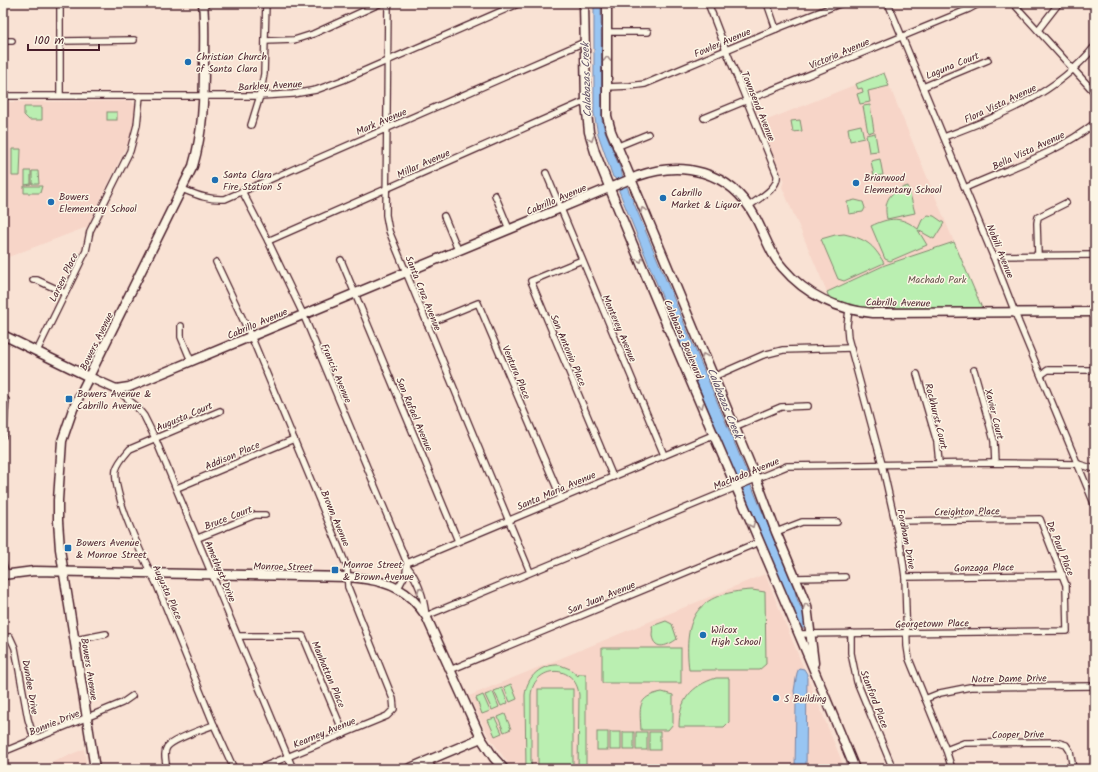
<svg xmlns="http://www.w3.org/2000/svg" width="1098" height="772" font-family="Kalam,sans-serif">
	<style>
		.built { fill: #f7d5c8 }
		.green { fill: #baefb1; stroke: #82876e }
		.water { fill: #98c5f2; stroke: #7983a2 }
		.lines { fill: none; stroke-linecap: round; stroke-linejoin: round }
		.street-casing { stroke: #4a1f2b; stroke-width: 8 }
		.secondary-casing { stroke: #4a1f2b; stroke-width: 11 }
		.street { stroke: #fcf5e5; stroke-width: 5.5 }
		.secondary { stroke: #fcf5e5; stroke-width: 8 }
		.oneway { stroke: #a38a88 }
		.poi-dot { fill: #1f6fb2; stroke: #fcf5e5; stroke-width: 1.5 }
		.labels { text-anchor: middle; stroke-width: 3; stroke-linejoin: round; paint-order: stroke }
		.street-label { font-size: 10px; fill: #4a1f2b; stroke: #fcf5e5 }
		.poi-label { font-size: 10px; fill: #4a1f2b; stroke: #fcf5e5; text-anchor: start }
		.park-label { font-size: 10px; fill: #66534c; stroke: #fcf5e5 }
		.water-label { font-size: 11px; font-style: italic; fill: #615167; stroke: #fcf5e5 }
	</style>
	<rect width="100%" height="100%" fill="#f9e2d4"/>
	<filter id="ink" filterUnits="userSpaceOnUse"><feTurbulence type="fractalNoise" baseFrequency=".025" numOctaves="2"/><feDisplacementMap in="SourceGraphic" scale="8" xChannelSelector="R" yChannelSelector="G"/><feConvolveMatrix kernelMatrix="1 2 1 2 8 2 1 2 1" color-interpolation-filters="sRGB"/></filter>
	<g filter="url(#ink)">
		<!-- built -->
		<g class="built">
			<path d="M884,73L954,242L885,265L827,292L782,187L784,180L760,123Z"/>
			<path d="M132,101L136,107L132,129L127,145L87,227L3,259V102Z"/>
			<path d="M765,574L845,769H512L488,735L469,696Z"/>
			<path d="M84,749L87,769H35Z"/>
		</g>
		<!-- green -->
		<g class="green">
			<path d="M884,73L889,86L868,91L870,102L860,104L857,94L863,92L862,88L858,89L856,84Z"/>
			<path d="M870,105L874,131L868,133L863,106Z"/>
			<path d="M24,107H42V120H29L24,115Z"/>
			<rect x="107" y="112" width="10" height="8"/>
			<path d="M800,120L802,131L793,132L791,121Z"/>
			<path d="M861,125L864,138L850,141L848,128Z"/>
			<path d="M875,133L878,151L869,152L866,135Z"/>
			<path d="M12,149H21L20,176H12Z"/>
			<path d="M880,159L883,175L874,176L871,161Z"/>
			<path d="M31,171V184L25,185V171Z"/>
			<path d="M32,171H38L39,184H32Z"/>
			<path d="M24,186H42L40,193H24Z"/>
			<path d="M908,186L915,213L887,219C883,200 890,191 908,186Z"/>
			<path d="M855,200L863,202L865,208L863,212L849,214L847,202Z"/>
			<path d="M928,215L934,216L944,223L934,239L918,230L927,245L890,261L885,259L871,226C890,217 901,216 918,229L922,220Z"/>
			<path d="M844,234C866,239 873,244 884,263L844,281L838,279L821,239L835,235Z"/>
			<path d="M954,242L982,308H867L848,304L829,298L827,292L885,265Z"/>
			<path d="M752,590L765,592L766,664L759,670H689C683,618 696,593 752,590Z"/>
			<path d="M666,621L672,624L677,639C669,645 655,652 652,636C652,632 653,629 652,626Z"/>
			<rect x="602" y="648" width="79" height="35"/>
			<path d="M560,665L570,669L578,676L579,674H586V769H578L579,695C576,663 534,664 531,695V762L532,769H526L525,695C527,676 541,664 560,665Z"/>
			<path d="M716,678H729V722L724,727H679C679,700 691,686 716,678Z"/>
			<path d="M511,684L517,699L510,702L504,687Z"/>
			<path d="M502,688L508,703L501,706L494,691Z"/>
			<rect x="538" y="689" width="35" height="78"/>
			<path d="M493,692L499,707L492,710L485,695Z"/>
			<path d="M662,692L673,695V724L668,730H641C640,708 636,697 662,692Z"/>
			<path d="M483,695L490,711L482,714L476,698Z"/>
			<path d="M505,714L511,729L504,732L498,717Z"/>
			<path d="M495,718L502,733L495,736L488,720Z"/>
			<rect x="597" y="732" width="11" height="18"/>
			<rect x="610" y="732" width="11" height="18"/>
			<rect x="623" y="732" width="11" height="18"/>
			<rect x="636" y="732" width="11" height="18"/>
			<rect x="649" y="732" width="11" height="18"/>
		</g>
		<!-- water -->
		<g class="water">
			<path d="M594,3H601L602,120L605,131L622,173V175L747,473V476L751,486L752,487L795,589C795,602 809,615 804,628H799C796,617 794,603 786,594L739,480L736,478L619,191L615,178L613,177L598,134L594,113Z"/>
			<path d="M799,668L804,669L807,674L806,769H795L796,702L794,691L797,673Z"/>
		</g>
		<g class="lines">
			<!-- street casing -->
			<g class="street-casing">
				<g id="street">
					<path d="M60,3V95"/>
					<path d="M388,3L386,215L389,231L530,572"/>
					<path d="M708,3L726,50L777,175C779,188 758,199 749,206"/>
					<path d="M767,3L776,29"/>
					<path d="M888,3L993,256L1019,323L1095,506"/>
					<path d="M1013,3L1095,93"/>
					<path d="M1038,30L1059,3"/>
					<path d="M607,32H648"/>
					<path d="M3,41H12"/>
					<path d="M61,41L134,40"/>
					<path d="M265,41L294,40L313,34L381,3"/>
					<path d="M607,87L630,86L645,84L776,29L842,3"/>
					<path d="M923,87L988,60"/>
					<path d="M3,96H260L293,94L316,90L343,80L520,3"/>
					<path d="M704,118L969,9L980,3"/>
					<path d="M251,125L260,96L264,74L266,3"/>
					<path d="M944,137C1000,116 1057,94 1095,46"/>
					<path d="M616,147L648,134"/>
					<path d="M546,173L664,455"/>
					<path d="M965,188C1009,168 1056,154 1095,123"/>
					<path d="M182,189C197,195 208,200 225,199L580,44L585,43"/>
					<path d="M242,191L268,241L303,314L407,563L406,573L398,588"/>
					<path d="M495,195L509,229"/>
					<path d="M444,216L458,250"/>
					<path d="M268,241L581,103H586"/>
					<path d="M1038,255L1037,223L1038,217L1066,203"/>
					<path d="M993,256L1095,255"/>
					<path d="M341,260L458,541"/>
					<path d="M582,260L531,281L613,477"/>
					<path d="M216,262L254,343L347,567L348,587L393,699L394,709L387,716L258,769"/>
					<path d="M33,280H37L65,293"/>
					<path d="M849,310L847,325L848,338L882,464L901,548L905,577L907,646L909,659L946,750L952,769"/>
					<path d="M427,324L478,303L561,498"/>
					<path d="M181,326V337L191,361"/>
					<path d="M37,351L86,251L90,231L130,151L137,125L140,96"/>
					<path d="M974,370L991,430L994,441L995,463"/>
					<path d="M917,374L937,442L939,463"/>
					<path d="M1041,375L1048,370H1095"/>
					<path d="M713,377L763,355L783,350L851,348"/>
					<path d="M116,389L136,406L144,416L155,438L293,769"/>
					<path d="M3,399L6,400L3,436"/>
					<path d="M220,411L130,449C125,455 118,462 116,470C112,494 144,560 156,583L214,725L234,769"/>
					<path d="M734,427L781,407L808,406"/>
					<path d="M177,488L294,439"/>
					<path d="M776,532L802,522H837"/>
					<path d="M198,538L255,515H265"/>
					<path d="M407,563L713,435"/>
					<path d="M3,564L6,574"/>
					<path d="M407,566C418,580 424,598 426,616L787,466L995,463L1078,464L1095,469"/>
					<path d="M905,577L1063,575"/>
					<path d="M795,578L845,577"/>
					<path d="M851,633V653L857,682L893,769"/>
					<path d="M798,634L1067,631L1066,585L1040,519L895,521"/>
					<path d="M239,636H303L344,734"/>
					<path d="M3,638L10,637L15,648L28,719L34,739"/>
					<path d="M75,640L106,634"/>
					<path d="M450,670L759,542"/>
					<path d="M925,699L940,693L970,687L1095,686"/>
					<path d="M946,750L964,743L1056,742L1066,745L1070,751L1073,769"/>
					<path d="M3,752L122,703L132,696"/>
					<path d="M428,761L433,769"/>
					<path d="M167,769C166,762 163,753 167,747C173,739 203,729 214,725"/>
				</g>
			</g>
			<!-- secondary casing -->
			<g class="secondary-casing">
				<g id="secondary">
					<path d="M584,3L586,103L589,132L595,152C678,359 771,562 855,769"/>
					<path d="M607,3V116L611,131L756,478L776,532L807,606L814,663"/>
					<path d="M3,335L89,377L116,389L129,387L638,176C682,160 730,171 754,215C764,232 769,253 783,268C806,295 838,310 873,313L1095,312"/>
					<path d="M3,575L34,571L348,577C371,579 394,582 412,599C417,604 422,610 426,616L481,738L494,758L504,769"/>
					<path d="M95,769L60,549L58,521V500L62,441L73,409L193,166C203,132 204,97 204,62C204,42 205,23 203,3"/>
					<path d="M408,769L481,738"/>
				</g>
			</g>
			<!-- street -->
			<use href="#street" class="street"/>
			<!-- secondary -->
			<use href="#secondary" class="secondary"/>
		</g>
		<!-- one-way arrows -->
		<defs><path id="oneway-chevron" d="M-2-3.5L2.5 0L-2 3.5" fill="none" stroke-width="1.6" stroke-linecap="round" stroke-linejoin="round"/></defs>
		<g class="oneway">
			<use href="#oneway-chevron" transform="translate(607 59) rotate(-89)"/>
			<use href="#oneway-chevron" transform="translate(591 139) rotate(72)"/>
			<use href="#oneway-chevron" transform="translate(643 210) rotate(-113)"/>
			<use href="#oneway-chevron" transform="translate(640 260) rotate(67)"/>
			<use href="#oneway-chevron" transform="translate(704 356) rotate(-112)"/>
			<use href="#oneway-chevron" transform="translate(701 406) rotate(67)"/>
			<use href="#oneway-chevron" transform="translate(752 525) rotate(67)"/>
			<use href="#oneway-chevron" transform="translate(420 590) rotate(-113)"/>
			<use href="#oneway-chevron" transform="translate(806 606) rotate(-107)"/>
		</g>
	</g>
	<!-- markers -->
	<g class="poi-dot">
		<circle cx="188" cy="62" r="4"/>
		<circle cx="215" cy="180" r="4"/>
		<circle cx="856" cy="183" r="4"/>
		<circle cx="663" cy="198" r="4"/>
		<circle cx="51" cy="202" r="4"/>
		<rect x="65" y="395" width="8" height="8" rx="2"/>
		<rect x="64" y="544" width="8" height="8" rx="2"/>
		<rect x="331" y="566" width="8" height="8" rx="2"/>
		<circle cx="703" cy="635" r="4"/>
		<circle cx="776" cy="698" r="4"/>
	</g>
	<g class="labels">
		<!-- street labels -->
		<g class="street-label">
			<text transform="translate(722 42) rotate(-23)" y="4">Fowler Avenue</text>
			<text transform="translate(839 53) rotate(-23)" y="4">Victoria Avenue</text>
			<text transform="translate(952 65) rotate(-22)" y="4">Laguna Court</text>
			<text transform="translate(270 85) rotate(-3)" y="4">Barkley Avenue</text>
			<text transform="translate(1000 103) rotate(-25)" y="4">Flora Vista Avenue</text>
			<text transform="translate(759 106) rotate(68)" y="4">Townsend Avenue</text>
			<text transform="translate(381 121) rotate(-23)" y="4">Mark Avenue</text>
			<text transform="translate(1028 150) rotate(-25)" y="4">Bella Vista Avenue</text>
			<text transform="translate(423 163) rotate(-24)" y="4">Millar Avenue</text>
			<text transform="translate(556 199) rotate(-23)" y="4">Cabrillo Avenue</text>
			<text transform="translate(1001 251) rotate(68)" y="4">Nobili Avenue</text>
			<text transform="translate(63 277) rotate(-64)" y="4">Larsen Place</text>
			<text transform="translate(424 293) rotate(68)" y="4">Santa Cruz Avenue</text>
			<text transform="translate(898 302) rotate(1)" y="4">Cabrillo Avenue</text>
			<text transform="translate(257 323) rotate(-23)" y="4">Cabrillo Avenue</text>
			<text transform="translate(620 328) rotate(67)" y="4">Monterey Avenue</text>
			<text transform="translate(684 339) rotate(67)" y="4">Calabazas Boulevard</text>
			<text transform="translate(96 341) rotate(-64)" y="4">Bowers Avenue</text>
			<text transform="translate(569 350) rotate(67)" y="4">San Antonio Place</text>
			<text transform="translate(517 372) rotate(67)" y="4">Ventura Place</text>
			<text transform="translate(337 373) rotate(67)" y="4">Francis Avenue</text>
			<text transform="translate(415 414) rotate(67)" y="4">San Rafael Avenue</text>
			<text transform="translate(995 414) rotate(76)" y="4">Xavier Court</text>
			<text transform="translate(184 416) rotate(-23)" y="4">Augusta Court</text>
			<text transform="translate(937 416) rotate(76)" y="4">Rockhurst Court</text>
			<text transform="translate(232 455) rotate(-23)" y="4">Addison Place</text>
			<text transform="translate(746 473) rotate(-22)" y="4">Machado Avenue</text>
			<text transform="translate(556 490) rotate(-23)" y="4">Santa Maria Avenue</text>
			<text transform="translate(967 511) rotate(-1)" y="4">Creighton Place</text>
			<text transform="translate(228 517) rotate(-21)" y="4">Bruce Court</text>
			<text transform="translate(336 518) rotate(67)" y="4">Brown Avenue</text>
			<text transform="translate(907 539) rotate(79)" y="4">Fordham Drive</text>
			<text transform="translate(1061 548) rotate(68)" y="4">De Paul Place</text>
			<text transform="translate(283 566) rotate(1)" y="4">Monroe Street</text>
			<text transform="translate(984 567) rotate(-1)" y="4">Gonzaga Place</text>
			<text transform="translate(221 571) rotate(67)" y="4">Amethyst Drive</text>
			<text transform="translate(168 592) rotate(66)" y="4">Augusta Place</text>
			<text transform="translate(601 597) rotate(-22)" y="4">San Juan Avenue</text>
			<text transform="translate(932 623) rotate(-1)" y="4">Georgetown Place</text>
			<text transform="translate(90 669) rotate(81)" y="4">Bowers Avenue</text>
			<text transform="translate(329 674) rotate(67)" y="4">Manhattan Place</text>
			<text transform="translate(1009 678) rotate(-1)" y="4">Notre Dame Drive</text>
			<text transform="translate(31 687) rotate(80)" y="4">Dundee Drive</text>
			<text transform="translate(875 699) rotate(69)" y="4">Stanford Place</text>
			<text transform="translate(54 722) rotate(-22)" y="4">Bonnie Drive</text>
			<text transform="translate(324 732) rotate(-22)" y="4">Kearney Avenue</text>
			<text transform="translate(1018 734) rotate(-1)" y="4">Cooper Drive</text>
		</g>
		<!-- poi labels -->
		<g class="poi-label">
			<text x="196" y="60">Christian Church<tspan x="196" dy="12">of Santa Clara</tspan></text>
			<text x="223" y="178">Santa Clara<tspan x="223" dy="12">Fire Station 5</tspan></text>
			<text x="864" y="181">Briarwood<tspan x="864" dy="12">Elementary School</tspan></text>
			<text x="671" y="196">Cabrillo<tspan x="671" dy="12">Market &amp; Liquor</tspan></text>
			<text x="59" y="200">Bowers<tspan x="59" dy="12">Elementary School</tspan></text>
			<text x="77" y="397">Bowers Avenue &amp;<tspan x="77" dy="12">Cabrillo Avenue</tspan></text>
			<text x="76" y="546">Bowers Avenue<tspan x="76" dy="12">&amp; Monroe Street</tspan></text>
			<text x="343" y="568">Monroe Street<tspan x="343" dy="12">&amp; Brown Avenue</tspan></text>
			<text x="711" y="633">Wilcox<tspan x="711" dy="12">High School</tspan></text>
			<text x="784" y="702">S Building</text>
		</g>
		<!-- park labels -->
		<g class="park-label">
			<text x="937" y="283">Machado Park</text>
		</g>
		<!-- water labels -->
		<g class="water-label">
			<text transform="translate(586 80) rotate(-92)" y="4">Calabazas Creek</text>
			<text transform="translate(725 403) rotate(68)" y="4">Calabazas Creek</text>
		</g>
	</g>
	<!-- margin -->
	<rect width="1098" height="772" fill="none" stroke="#fcf5e5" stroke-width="16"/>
	<rect x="8" y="8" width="1082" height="756" fill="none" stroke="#4a1f2b" stroke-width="1.5" filter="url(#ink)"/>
	<!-- scale -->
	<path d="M28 44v6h71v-6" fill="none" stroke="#4a1f2b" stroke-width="2"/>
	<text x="34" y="44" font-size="12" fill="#4a1f2b" stroke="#fcf5e5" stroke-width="3" paint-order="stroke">100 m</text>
</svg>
